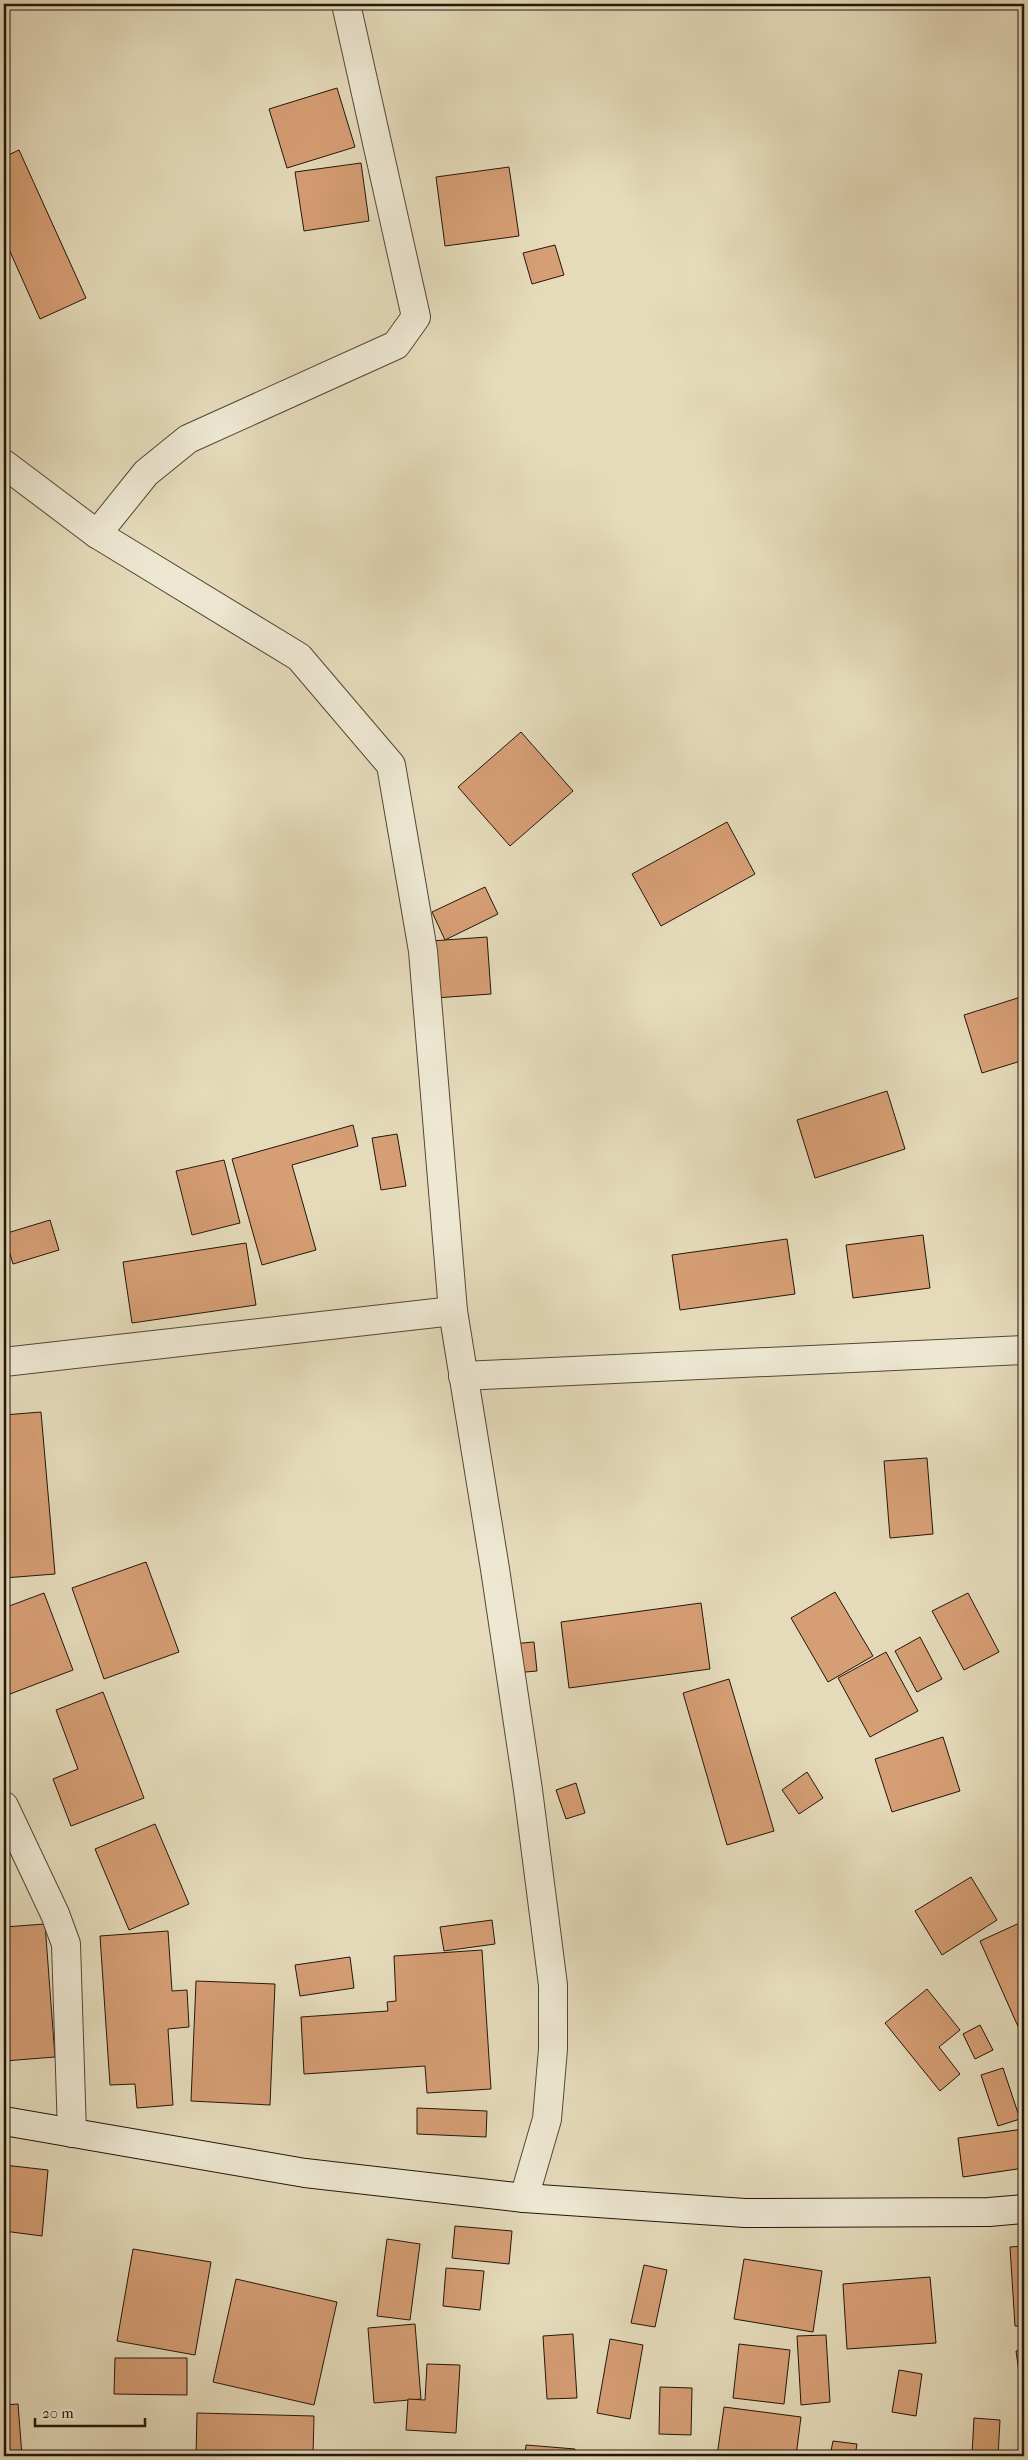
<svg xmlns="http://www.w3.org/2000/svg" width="1028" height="2460" font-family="'IM FELL French Canon',serif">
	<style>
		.building { fill: #d69e75; stroke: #23160b }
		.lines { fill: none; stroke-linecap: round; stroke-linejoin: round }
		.street-casing { stroke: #544737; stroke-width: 30 }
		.secondary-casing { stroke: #23160b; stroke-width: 30 }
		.street { stroke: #eee8d3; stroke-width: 28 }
		.secondary { stroke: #eee8d3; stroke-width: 28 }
	</style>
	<rect width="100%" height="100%" fill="#e5dbbb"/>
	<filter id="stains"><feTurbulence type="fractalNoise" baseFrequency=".004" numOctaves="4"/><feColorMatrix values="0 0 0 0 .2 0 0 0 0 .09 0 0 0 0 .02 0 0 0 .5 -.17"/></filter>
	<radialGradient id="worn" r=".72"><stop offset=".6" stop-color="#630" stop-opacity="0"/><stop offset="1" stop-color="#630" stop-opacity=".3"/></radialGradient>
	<!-- building -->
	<g class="building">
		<path d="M337,88L355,147L287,168L269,109Z"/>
		<path d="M19,150L86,298L40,319L4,238V157Z"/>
		<path d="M361,163L369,221L304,231L295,172Z"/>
		<path d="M509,167L519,236L445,246L436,177Z"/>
		<path d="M555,245L564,275L532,284L523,253Z"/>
		<path d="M521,732L573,791L510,846L458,787Z"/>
		<path d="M727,822L755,874L661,926L632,874Z"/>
		<path d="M485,887L498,914L445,940L432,912Z"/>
		<path d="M487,937L491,994L435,998L431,941Z"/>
		<path d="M1024,996V1060L982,1073L964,1015Z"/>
		<path d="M887,1091L905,1149L815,1178L797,1120Z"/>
		<path d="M353,1125L358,1146L292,1165L316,1250L262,1265L232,1159Z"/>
		<path d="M397,1134L406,1186L381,1190L372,1138Z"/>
		<path d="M224,1160L240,1223L192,1235L176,1171Z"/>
		<path d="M50,1220L59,1250L13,1264L4,1234Z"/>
		<path d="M923,1235L930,1288L853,1298L846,1245Z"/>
		<path d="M787,1239L795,1294L680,1310L672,1255Z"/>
		<path d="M246,1243L256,1305L132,1323L123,1262Z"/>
		<path d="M41,1412L55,1574L4,1578V1415Z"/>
		<path d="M927,1458L933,1534L890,1538L884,1461Z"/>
		<path d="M146,1562L179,1652L104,1679L72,1588Z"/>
		<path d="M835,1592L873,1656L828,1682L791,1618Z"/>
		<path d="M44,1593L73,1670L10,1694L4,1678V1608Z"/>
		<path d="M968,1593L999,1652L964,1670L932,1611Z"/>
		<path d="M701,1603L710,1669L569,1688L561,1622Z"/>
		<path d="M920,1637L942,1679L917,1692L895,1651Z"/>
		<path d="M534,1642L537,1671L514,1673L511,1644Z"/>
		<path d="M886,1652L918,1711L870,1737L838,1678Z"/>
		<path d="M729,1679L774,1831L727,1845L683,1693Z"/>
		<path d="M103,1692L144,1798L71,1826L53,1779L78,1769L56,1710Z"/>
		<path d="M943,1737L960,1791L892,1812L875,1759Z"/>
		<path d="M807,1772L823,1798L799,1814L782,1790Z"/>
		<path d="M576,1783L585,1813L566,1819L556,1790Z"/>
		<path d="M155,1824L189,1904L129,1930L95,1849Z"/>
		<path d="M1024,1838V1849L1020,1840Z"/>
		<path d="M971,1877L997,1920L942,1955L915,1911Z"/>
		<path d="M492,1920L495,1944L444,1951L440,1927Z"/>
		<path d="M1024,1921V2030L1020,2031L980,1941Z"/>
		<path d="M45,1924L55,2057L4,2061V1927Z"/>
		<path d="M168,1931L172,1991L187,1990L189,2027L168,2029L173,2105L137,2108L135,2084L110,2085L100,1936Z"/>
		<path d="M482,1950L491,2089L427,2093L425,2066L304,2074L301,2017L388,2011L387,2002L396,2001L394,1956Z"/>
		<path d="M350,1957L354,1988L300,1996L295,1965Z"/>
		<path d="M196,1981L275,1984L270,2105L191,2101Z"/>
		<path d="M927,1989L960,2030L939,2047L960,2074L940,2091L885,2023Z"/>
		<path d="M980,2025L993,2050L975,2059L963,2034Z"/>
		<path d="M1003,2068L1020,2119L998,2126L981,2075Z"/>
		<path d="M417,2108L487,2111L486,2137L417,2134Z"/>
		<path d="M1024,2129V2168L963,2177L958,2138Z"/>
		<path d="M4,2165L48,2170L42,2236L4,2231Z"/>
		<path d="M455,2226L512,2231L509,2264L452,2258Z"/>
		<path d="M387,2239L420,2244L410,2320L377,2316Z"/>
		<path d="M1024,2246V2326H1015L1010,2247Z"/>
		<path d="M133,2249L211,2262L195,2355L117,2341Z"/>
		<path d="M744,2259L822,2271L813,2332L734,2319Z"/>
		<path d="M644,2265L667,2270L655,2327L631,2323Z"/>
		<path d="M446,2268L484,2271L480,2310L443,2306Z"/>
		<path d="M930,2277L936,2343L847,2349L843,2284Z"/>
		<path d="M236,2279L337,2302L314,2405L213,2382Z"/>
		<path d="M415,2324L421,2399L374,2403L368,2328Z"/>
		<path d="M573,2334L577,2398L547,2399L543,2336Z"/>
		<path d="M826,2335L830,2402L801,2405L797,2336Z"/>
		<path d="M610,2339L643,2345L630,2419L597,2413Z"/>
		<path d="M739,2344L790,2350L784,2404L733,2398Z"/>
		<path d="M1024,2350V2407L1016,2351Z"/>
		<path d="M115,2358H187V2395L114,2394Z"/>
		<path d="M427,2364L460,2365L456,2433L406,2430L408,2399L425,2400Z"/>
		<path d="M899,2370L922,2374L916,2416L892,2412Z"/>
		<path d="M660,2387L692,2388L691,2435L659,2434Z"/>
		<path d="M18,2404L22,2456H4V2405Z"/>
		<path d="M724,2407L801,2417L796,2456H717Z"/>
		<path d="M197,2413L314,2416L313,2456H196Z"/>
		<path d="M974,2418L1000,2420L998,2456L972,2455Z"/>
		<path d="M833,2441L857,2444L855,2456H830Z"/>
		<path d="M526,2445L575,2449V2456H525Z"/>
	</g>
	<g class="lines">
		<!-- street casing -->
		<g class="street-casing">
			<g id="street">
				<path d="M4,464L97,534L299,657L391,765L423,951L453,1311L495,1569L528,1790L553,1985V2049L547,2119L524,2198"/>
				<path d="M97,534L146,473L188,439L396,345L416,317L346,4"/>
				<path d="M4,1362L453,1311"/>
				<path d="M463,1376L1024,1350"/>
				<path d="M4,1806L55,1914L66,1944L72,2133"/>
			</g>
		</g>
		<!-- secondary casing -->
		<g class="secondary-casing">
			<path id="secondary" d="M4,2121L305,2173L524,2198L745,2213L989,2212L1024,2209"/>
		</g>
		<!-- street -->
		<use href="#street" class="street"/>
		<!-- secondary -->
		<use href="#secondary" class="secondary"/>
	</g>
	<!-- margin -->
	<rect width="1028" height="2460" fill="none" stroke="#e5dbbb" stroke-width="20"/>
	<rect x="5" y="5" width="1018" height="2450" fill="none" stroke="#23160b" stroke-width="2.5"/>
	<rect x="10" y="10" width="1008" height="2440" fill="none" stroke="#23160b"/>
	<!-- scale -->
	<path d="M35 2418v8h110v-8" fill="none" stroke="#23160b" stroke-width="2.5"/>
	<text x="42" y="2418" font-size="15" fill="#23160b" stroke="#eee8d3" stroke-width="4" paint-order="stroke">20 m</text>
	<rect width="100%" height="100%" filter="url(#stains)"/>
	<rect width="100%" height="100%" fill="url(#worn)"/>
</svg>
